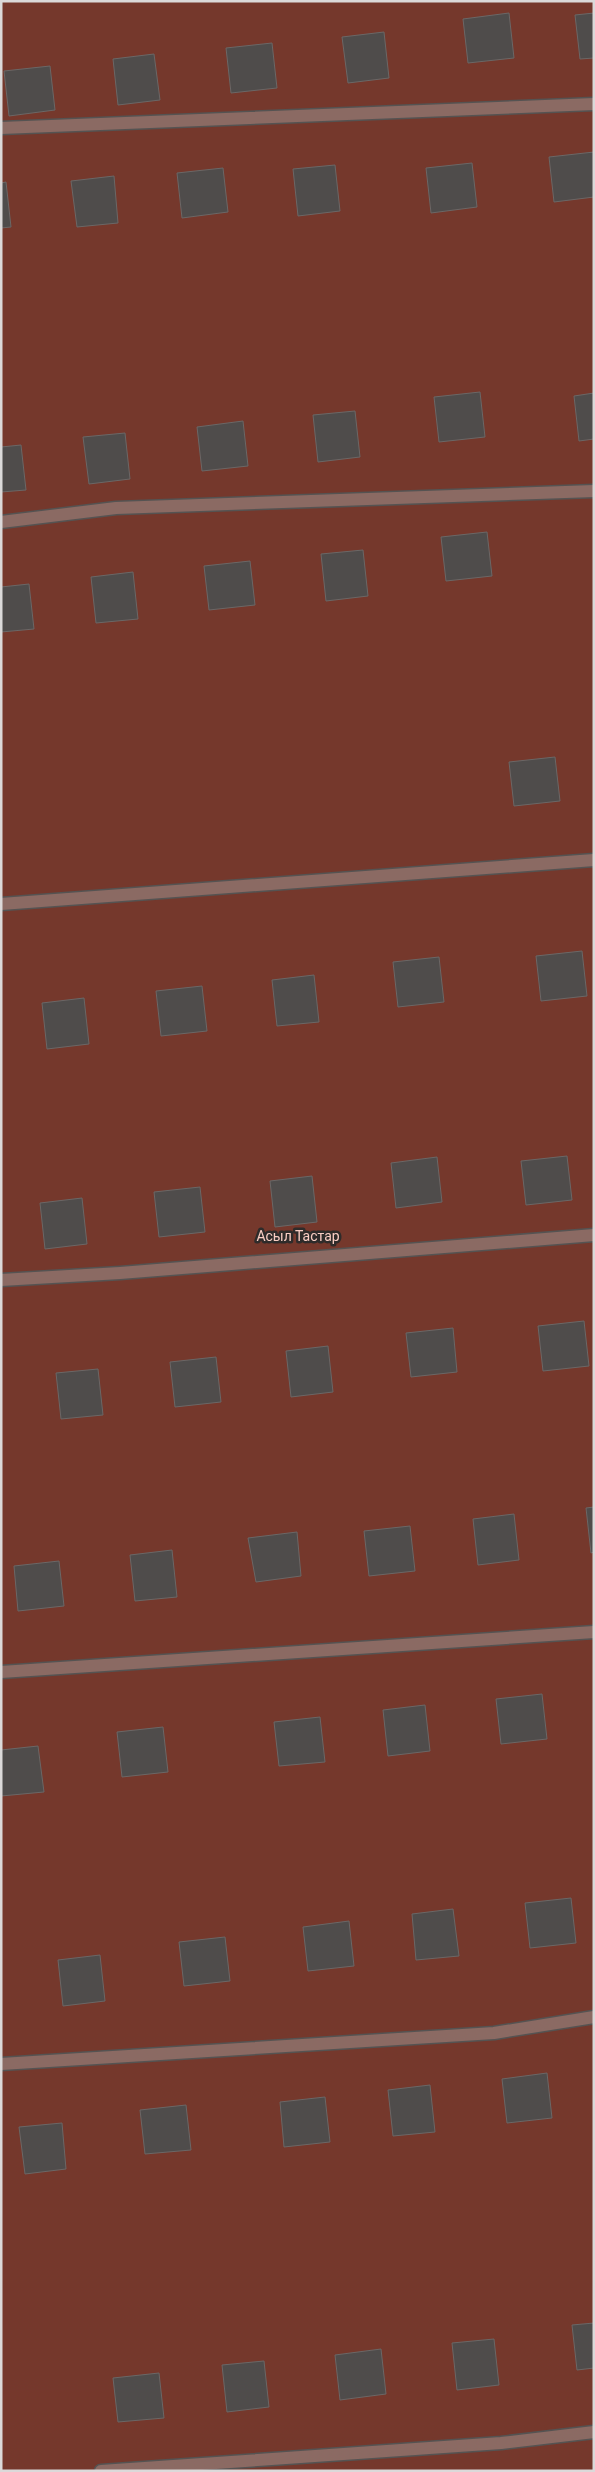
<svg xmlns="http://www.w3.org/2000/svg" width="595" height="2472" font-family="Roboto,sans-serif">
	<style>
		.green { fill: #75382c }
		.building { fill: #4f4c4b; stroke: #6b6766 }
		.lines { fill: none; stroke-linecap: round; stroke-linejoin: round }
		.minor-casing { stroke: #555352; stroke-width: 15 }
		.minor { stroke: #8b6a63; stroke-width: 12 }
		.labels { text-anchor: middle; stroke-width: 5; stroke-linejoin: round; paint-order: stroke }
		.park-label { font-size: 14px; fill: #f9cdc3; stroke: #2e2b2a }
	</style>
	<rect width="100%" height="100%" fill="#383534"/>
	<!-- green -->
	<rect class="green" x="1" y="1" width="593" height="2470"/>
	<!-- building -->
	<g class="building">
		<path d="M509,13L514,58L468,63L463,19Z"/>
		<path d="M594,13V58L580,59L575,15Z"/>
		<path d="M384,32L389,78L348,83L342,37Z"/>
		<path d="M272,43L277,88L231,93L226,48Z"/>
		<path d="M154,54L160,100L118,105L113,59Z"/>
		<path d="M50,66L55,110L9,116L4,71Z"/>
		<path d="M594,152V197L554,202L549,157Z"/>
		<path d="M472,163L477,207L431,213L426,168Z"/>
		<path d="M335,165L340,211L298,216L293,169Z"/>
		<path d="M223,168L228,212L182,218L177,173Z"/>
		<path d="M114,176L118,223L77,227L71,181Z"/>
		<path d="M6,182L11,227L1,228V183Z"/>
		<path d="M480,392L485,437L439,442L434,397Z"/>
		<path d="M594,393V439L579,441L574,396Z"/>
		<path d="M355,411L360,457L318,462L313,415Z"/>
		<path d="M243,421L248,466L202,471L197,427Z"/>
		<path d="M125,433L130,479L89,484L83,437Z"/>
		<path d="M21,445L26,490L1,492V447Z"/>
		<path d="M487,532L492,576L446,581L441,537Z"/>
		<path d="M363,550L368,596L326,601L321,554Z"/>
		<path d="M250,561L255,605L209,610L204,566Z"/>
		<path d="M133,572L138,619L96,623L91,577Z"/>
		<path d="M29,584L34,629L1,632V587Z"/>
		<path d="M555,757L560,801L514,806L509,762Z"/>
		<path d="M582,951L587,996L541,1001L536,956Z"/>
		<path d="M439,957L444,1002L398,1007L393,962Z"/>
		<path d="M314,975L319,1022L277,1026L272,980Z"/>
		<path d="M202,986L207,1031L161,1036L156,991Z"/>
		<path d="M84,998L89,1044L47,1049L42,1003Z"/>
		<path d="M567,1156L572,1200L526,1205L521,1161Z"/>
		<path d="M437,1157L442,1202L396,1208L391,1163Z"/>
		<path d="M312,1176L317,1222L275,1227L270,1181Z"/>
		<path d="M200,1187L205,1232L159,1237L154,1192Z"/>
		<path d="M82,1198L87,1244L45,1249L40,1203Z"/>
		<path d="M584,1321L589,1366L543,1371L538,1326Z"/>
		<path d="M453,1328L457,1372L411,1377L406,1333Z"/>
		<path d="M328,1346L333,1392L291,1397L286,1351Z"/>
		<path d="M216,1357L221,1402L175,1407L170,1362Z"/>
		<path d="M98,1369L103,1415L61,1419L56,1373Z"/>
		<path d="M594,1507V1552L591,1553L586,1508Z"/>
		<path d="M514,1514L519,1560L478,1565L473,1519Z"/>
		<path d="M410,1526L415,1571L369,1576L364,1531Z"/>
		<path d="M297,1532L301,1576L256,1582L248,1538Z"/>
		<path d="M172,1550L177,1597L135,1601L130,1555Z"/>
		<path d="M59,1561L64,1606L18,1611L14,1566Z"/>
		<path d="M542,1694L547,1739L501,1744L496,1699Z"/>
		<path d="M425,1705L430,1751L388,1756L383,1710Z"/>
		<path d="M320,1717L325,1762L279,1766L274,1722Z"/>
		<path d="M163,1727L168,1772L122,1777L117,1732Z"/>
		<path d="M38,1746L44,1792L1,1796V1750Z"/>
		<path d="M571,1898L576,1943L530,1948L525,1903Z"/>
		<path d="M453,1909L459,1956L416,1960L412,1914Z"/>
		<path d="M349,1921L354,1966L308,1971L303,1927Z"/>
		<path d="M225,1937L230,1981L184,1986L179,1942Z"/>
		<path d="M100,1955L105,2001L63,2006L58,1960Z"/>
		<path d="M547,2073L552,2118L507,2123L502,2079Z"/>
		<path d="M430,2085L435,2132L393,2136L388,2090Z"/>
		<path d="M325,2097L330,2142L284,2147L280,2102Z"/>
		<path d="M186,2105L191,2150L145,2154L140,2110Z"/>
		<path d="M62,2123L66,2169L25,2174L19,2127Z"/>
		<path d="M594,2323V2368L577,2370L572,2325Z"/>
		<path d="M494,2339L499,2385L457,2390L452,2343Z"/>
		<path d="M381,2349L386,2394L340,2400L335,2355Z"/>
		<path d="M264,2361L269,2407L227,2412L222,2365Z"/>
		<path d="M159,2373L164,2418L118,2422L113,2378Z"/>
	</g>
	<g class="lines">
		<!-- minor casing -->
		<g class="minor-casing">
			<g id="minor">
				<path d="M1,128L594,104"/>
				<path d="M1,522L116,508L594,491"/>
				<path d="M1,904L594,860"/>
				<path d="M1,1280L120,1273L594,1235"/>
				<path d="M1,1672L594,1632"/>
				<path d="M1,2064L494,2033L594,2017"/>
				<path d="M101,2471L501,2443L594,2432"/>
			</g>
		</g>
		<!-- minor -->
		<use href="#minor" class="minor"/>
	</g>
	<g class="labels">
		<!-- park labels -->
		<g class="park-label">
			<text x="298" y="1241">Асыл Тастар</text>
		</g>
	</g>
	<!-- border -->
	<rect width="595" height="2472" fill="none" stroke="#dbd9d9" stroke-width="5"/>
</svg>
